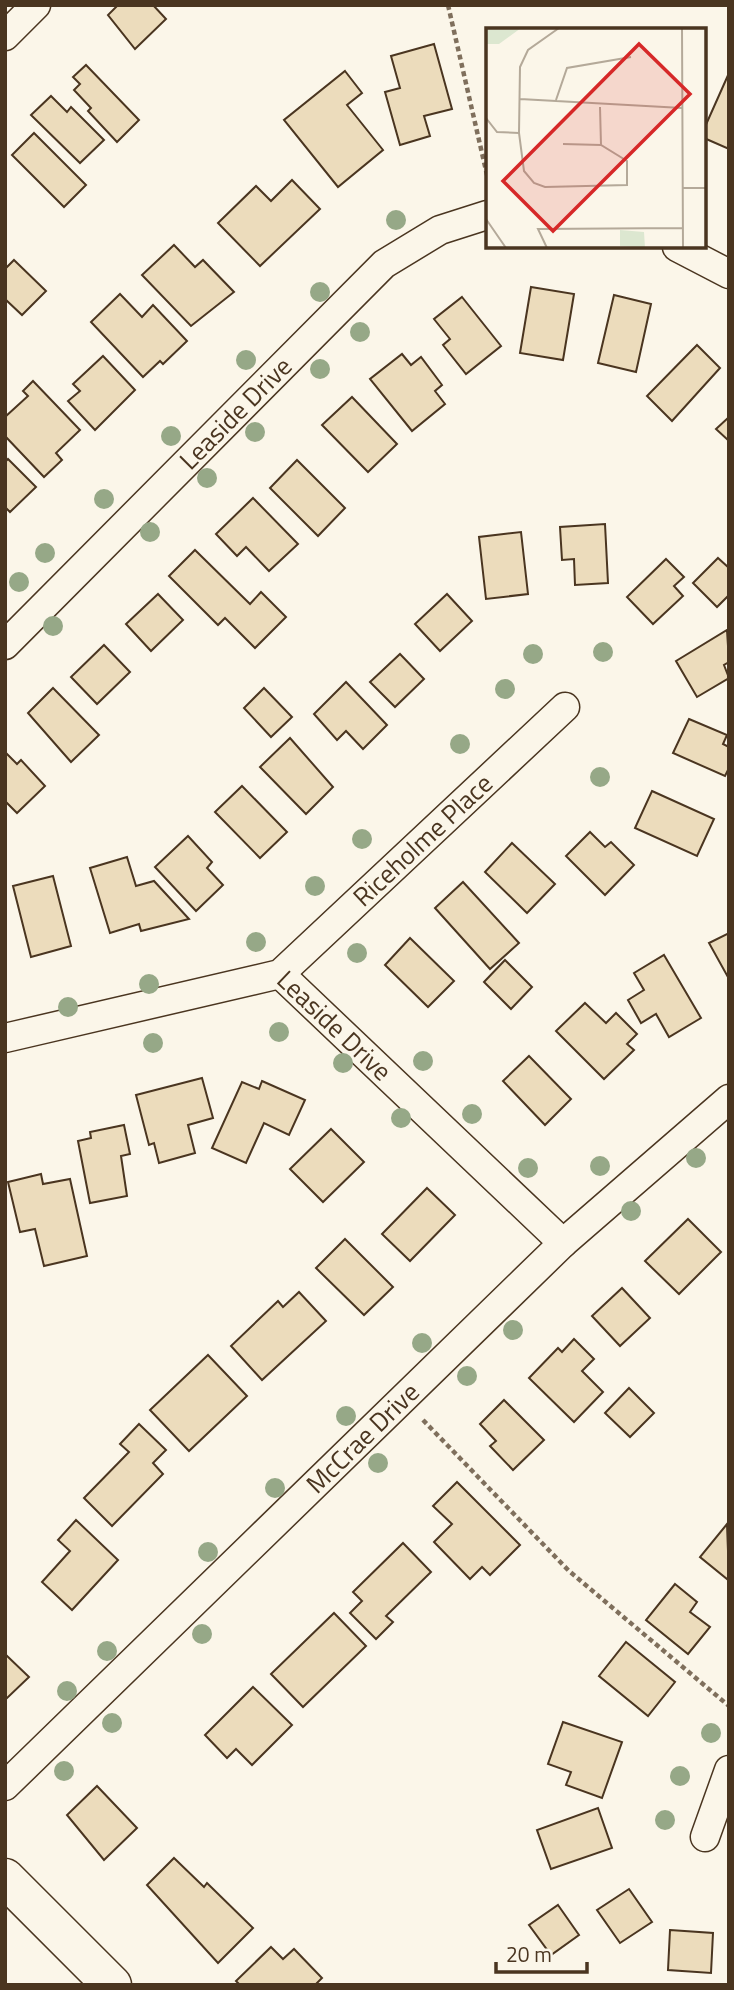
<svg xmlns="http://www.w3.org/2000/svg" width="734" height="1990" font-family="'Titillium Web',sans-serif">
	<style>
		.building { fill: #ecdcbc; stroke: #4a3520; stroke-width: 2 }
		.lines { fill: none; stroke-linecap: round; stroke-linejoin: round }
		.street-casing { stroke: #4a3520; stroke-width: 31 }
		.secondary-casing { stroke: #4a3520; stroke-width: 41 }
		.path { stroke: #7f6f5c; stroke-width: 4.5; stroke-dasharray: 5 3.5; stroke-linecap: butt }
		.street { stroke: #fbf6e9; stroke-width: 28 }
		.secondary { stroke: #fbf6e9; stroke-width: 38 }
		.tree { fill: #96a887 }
		.labels { text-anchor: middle; stroke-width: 5; stroke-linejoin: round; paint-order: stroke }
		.street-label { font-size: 26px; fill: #4a3520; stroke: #fbf6e9 }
		.inset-road { fill: none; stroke: #b4a999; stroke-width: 2 }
		.view { fill: #d62828; fill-opacity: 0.15; stroke: #d62828; stroke-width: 3.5 }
		.inset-edge { fill: none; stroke: #4a3520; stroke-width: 3.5 }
	</style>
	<rect width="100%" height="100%" fill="#fbf6e9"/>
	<!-- building -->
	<g class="building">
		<path d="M118,5H153L166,19L135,49L108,15Z"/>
		<path d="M434,44L452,109L424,116L430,136L400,145L385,92L400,88L391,56Z"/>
		<path d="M86,65L139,120L117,142L88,111L91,108L74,90L80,84L73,77Z"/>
		<path d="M345,71L362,93L347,105L383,150L338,187L284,120Z"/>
		<path d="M729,73V149L704,138V129Z"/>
		<path d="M51,96L67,112L71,107L104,140L80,163L31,115Z"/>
		<path d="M34,133L86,185L64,207L12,155Z"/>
		<path d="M292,180L320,209L260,266L218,223L256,186L271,201Z"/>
		<path d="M174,245L195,267L203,260L234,292L191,326L142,275Z"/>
		<path d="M14,260L46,291L22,315L5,299V269Z"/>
		<path d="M531,287L574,294L563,360L520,353Z"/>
		<path d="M120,294L142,317L153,305L187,341L163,364L160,361L143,377L91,322Z"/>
		<path d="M614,295L651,304L636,372L598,363Z"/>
		<path d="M462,297L501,346L466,374L443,345L450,339L434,319Z"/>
		<path d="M697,345L720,368L672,421L647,396Z"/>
		<path d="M402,354L411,365L421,357L442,385L435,391L445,404L412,431L370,379Z"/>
		<path d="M103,356L135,390L95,430L68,401L80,391L73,384Z"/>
		<path d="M33,381L80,430L56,453L62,460L44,477L5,436V417L28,396L23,391Z"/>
		<path d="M352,397L397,444L368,472L322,425Z"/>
		<path d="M729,417V441L716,429Z"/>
		<path d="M8,459L36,487L10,512L5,507V462Z"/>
		<path d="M297,460L345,508L318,536L270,488Z"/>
		<path d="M253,498L298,544L269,571L246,547L237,556L216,534Z"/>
		<path d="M605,524L608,583L575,585L574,559L562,560L560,527Z"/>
		<path d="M521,532L528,594L486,599L479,537Z"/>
		<path d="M195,550L250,604L261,592L286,617L255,648L225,618L218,625L169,576Z"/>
		<path d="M718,558L729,568V595L717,607L693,583Z"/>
		<path d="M666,559L684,577L674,586L683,596L653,624L627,597Z"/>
		<path d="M158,594L183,620L151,651L126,624Z"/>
		<path d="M447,594L472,621L440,651L415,624Z"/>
		<path d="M727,630L729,662L724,665L729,678L697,697L676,661Z"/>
		<path d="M104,645L130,672L97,704L71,677Z"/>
		<path d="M400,654L424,679L395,707L370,682Z"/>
		<path d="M346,682L387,725L363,749L346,731L337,740L314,714Z"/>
		<path d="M53,688L99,735L71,762L28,713Z"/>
		<path d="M264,688L292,717L271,737L244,708Z"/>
		<path d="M689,719L727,735L723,744L729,747V768L725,776L673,753Z"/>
		<path d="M290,738L333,787L306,814L260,767Z"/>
		<path d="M5,752L17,764L21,760L45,786L17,813L5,801Z"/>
		<path d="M242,786L287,832L260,858L215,812Z"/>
		<path d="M652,791L714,819L697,856L635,828Z"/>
		<path d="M590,832L605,847L611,842L634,865L605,895L566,856Z"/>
		<path d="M188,836L212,862L207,868L223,885L196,911L155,867Z"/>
		<path d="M512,843L555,884L527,913L485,872Z"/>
		<path d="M127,857L136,886L154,881L189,919L141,931L139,924L110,933L90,868Z"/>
		<path d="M53,876L71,946L31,957L13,886Z"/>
		<path d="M463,882L519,943L490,969L435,908Z"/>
		<path d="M729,933V979L709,943Z"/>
		<path d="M410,938L454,981L428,1007L385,965Z"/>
		<path d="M664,955L701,1018L669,1037L656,1014L641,1023L628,1000L644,990L634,973Z"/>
		<path d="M505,960L532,987L511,1009L484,982Z"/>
		<path d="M585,1003L606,1023L616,1013L637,1034L627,1044L634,1050L604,1079L556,1031Z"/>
		<path d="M529,1056L571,1099L545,1125L503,1081Z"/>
		<path d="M202,1078L213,1118L188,1125L195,1153L159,1163L154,1143L149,1145L136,1095Z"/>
		<path d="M262,1081L305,1100L289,1135L264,1123L246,1163L212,1148L242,1082L259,1089Z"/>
		<path d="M124,1125L130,1154L121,1156L127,1196L90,1203L78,1141L91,1138L90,1132Z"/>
		<path d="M331,1129L364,1162L323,1202L290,1169Z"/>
		<path d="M41,1174L43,1184L70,1179L87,1256L44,1266L35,1229L20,1232L8,1182Z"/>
		<path d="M427,1188L455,1215L410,1261L382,1234Z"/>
		<path d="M688,1219L721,1252L679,1294L645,1261Z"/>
		<path d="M345,1239L393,1287L364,1315L316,1268Z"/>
		<path d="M622,1288L650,1318L620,1346L592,1316Z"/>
		<path d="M299,1292L326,1321L262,1380L231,1346L278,1301L283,1307Z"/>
		<path d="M574,1339L594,1359L582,1371L603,1392L574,1422L529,1378L558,1348L562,1352Z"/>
		<path d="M208,1355L247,1396L189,1451L150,1410Z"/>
		<path d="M629,1388L654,1413L630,1437L605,1413Z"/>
		<path d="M504,1400L544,1440L513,1470L490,1446L496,1441L480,1424Z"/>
		<path d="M139,1424L166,1450L153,1463L163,1474L112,1526L84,1498L129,1452L120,1444Z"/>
		<path d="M457,1482L520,1545L490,1575L482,1567L470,1579L434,1542L452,1524L433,1506Z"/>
		<path d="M76,1520L118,1560L72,1610L42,1582L70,1551L58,1540Z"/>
		<path d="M727,1524L729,1578L727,1579L700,1557Z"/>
		<path d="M403,1543L431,1572L386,1616L393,1622L376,1639L350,1613L362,1601L353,1592Z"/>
		<path d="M675,1584L697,1602L690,1612L710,1627L688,1654L646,1620Z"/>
		<path d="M334,1613L366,1646L303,1707L271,1674Z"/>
		<path d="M626,1642L675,1682L648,1716L599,1676Z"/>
		<path d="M5,1654L29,1677L5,1700Z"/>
		<path d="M253,1687L292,1725L252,1765L236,1749L227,1758L205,1735Z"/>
		<path d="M563,1722L622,1742L602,1798L566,1785L571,1772L548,1764Z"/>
		<path d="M97,1786L137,1828L104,1860L67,1815Z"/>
		<path d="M598,1808L612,1848L551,1869L537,1830Z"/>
		<path d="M174,1858L204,1887L207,1883L253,1928L218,1963L147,1885Z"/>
		<path d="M629,1889L652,1922L620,1943L597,1910Z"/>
		<path d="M558,1905L579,1935L551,1955L529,1925Z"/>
		<path d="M670,1930L713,1933L711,1973L668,1970Z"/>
		<path d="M271,1947L283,1959L294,1949L322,1978L315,1985H240L236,1981Z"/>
	</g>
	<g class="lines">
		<!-- street casing -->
		<g class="street-casing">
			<g id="street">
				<path d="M5,36L36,5"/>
				<path d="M677,247L729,274"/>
				<path id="s1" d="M5,645L384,264L440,230L487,215"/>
				<path id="s2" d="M280,974L563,1243"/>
				<path id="s3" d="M5,1038L280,974L565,707"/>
				<path id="s4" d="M5,1786L563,1243L729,1099"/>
				<path d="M705,1837L729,1770"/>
			</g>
		</g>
		<!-- secondary casing -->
		<g class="secondary-casing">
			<path id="secondary" d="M5,1878L112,1985"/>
		</g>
		<!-- path -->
		<g class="path">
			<path d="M448,5L487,175"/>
			<path d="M423,1420L569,1571L729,1706"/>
		</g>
		<!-- street -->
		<use href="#street" class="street"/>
		<!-- secondary -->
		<use href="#secondary" class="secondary"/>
	</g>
	<!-- trees -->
	<g class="tree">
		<circle cx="396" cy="220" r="10"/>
		<circle cx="320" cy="292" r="10"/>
		<circle cx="360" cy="332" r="10"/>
		<circle cx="246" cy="360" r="10"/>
		<circle cx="320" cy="369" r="10"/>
		<circle cx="255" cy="432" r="10"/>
		<circle cx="171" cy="436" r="10"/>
		<circle cx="207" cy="478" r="10"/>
		<circle cx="104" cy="499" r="10"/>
		<circle cx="150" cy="532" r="10"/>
		<circle cx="45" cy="553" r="10"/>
		<circle cx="19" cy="582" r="10"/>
		<circle cx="53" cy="626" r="10"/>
		<circle cx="603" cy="652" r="10"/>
		<circle cx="533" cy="654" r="10"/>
		<circle cx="505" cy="689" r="10"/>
		<circle cx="460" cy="744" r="10"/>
		<circle cx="600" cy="777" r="10"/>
		<circle cx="362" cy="839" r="10"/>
		<circle cx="315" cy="886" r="10"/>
		<circle cx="256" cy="942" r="10"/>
		<circle cx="357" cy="953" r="10"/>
		<circle cx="149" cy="984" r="10"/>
		<circle cx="68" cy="1007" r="10"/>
		<circle cx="279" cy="1032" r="10"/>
		<circle cx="153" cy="1043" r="10"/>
		<circle cx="423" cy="1061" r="10"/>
		<circle cx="343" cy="1063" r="10"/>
		<circle cx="472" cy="1114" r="10"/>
		<circle cx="401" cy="1118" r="10"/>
		<circle cx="696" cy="1158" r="10"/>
		<circle cx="600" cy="1166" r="10"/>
		<circle cx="528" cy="1168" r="10"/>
		<circle cx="631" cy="1211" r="10"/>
		<circle cx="513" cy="1330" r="10"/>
		<circle cx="422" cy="1343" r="10"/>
		<circle cx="467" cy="1376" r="10"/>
		<circle cx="346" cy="1416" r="10"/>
		<circle cx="378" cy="1463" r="10"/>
		<circle cx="275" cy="1488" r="10"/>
		<circle cx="208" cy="1552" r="10"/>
		<circle cx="202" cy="1634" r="10"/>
		<circle cx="107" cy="1651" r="10"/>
		<circle cx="67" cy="1691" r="10"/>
		<circle cx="112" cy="1723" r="10"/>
		<circle cx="711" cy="1733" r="10"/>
		<circle cx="64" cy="1771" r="10"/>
		<circle cx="680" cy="1776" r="10"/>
		<circle cx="665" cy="1820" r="10"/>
	</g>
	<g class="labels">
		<!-- street labels -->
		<g class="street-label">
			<text dy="9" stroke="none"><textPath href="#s1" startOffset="327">Leaside Drive</textPath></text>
			<text dy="9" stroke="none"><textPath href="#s3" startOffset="478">Riceholme Place</textPath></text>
			<text dy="9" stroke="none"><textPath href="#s2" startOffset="75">Leaside Drive</textPath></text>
			<text dy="9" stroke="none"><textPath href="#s4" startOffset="499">McCrae Drive</textPath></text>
		</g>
	</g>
	<!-- overview -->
	<g transform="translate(486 28)">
		<rect width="220" height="220" fill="#fbf6e9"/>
		<path d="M0,0H35L13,16H0ZM134,202L158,204L159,220L134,218Z" fill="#dce7d0"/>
		<path class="inset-road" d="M73,0L42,22L34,39L33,105L38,143L48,155L59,159L141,157V133L115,117L77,116M196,0L197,220M34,71L196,80M70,72L81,40L145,29M114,79L115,117M0,90L11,104L33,105M196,160H221M0,191L20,220M61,220L52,201L197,200"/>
		<path class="view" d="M153,16L204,66L67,203L17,153Z"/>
		<rect width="220" height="220" class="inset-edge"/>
	</g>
	<!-- border -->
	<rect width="734" height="1990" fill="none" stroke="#4a3520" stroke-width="14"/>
	<!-- scale -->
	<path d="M496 1962v10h91v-10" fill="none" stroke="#4a3520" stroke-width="3.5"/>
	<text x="506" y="1962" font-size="21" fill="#4a3520" stroke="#fbf6e9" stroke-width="5" paint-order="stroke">20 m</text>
</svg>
